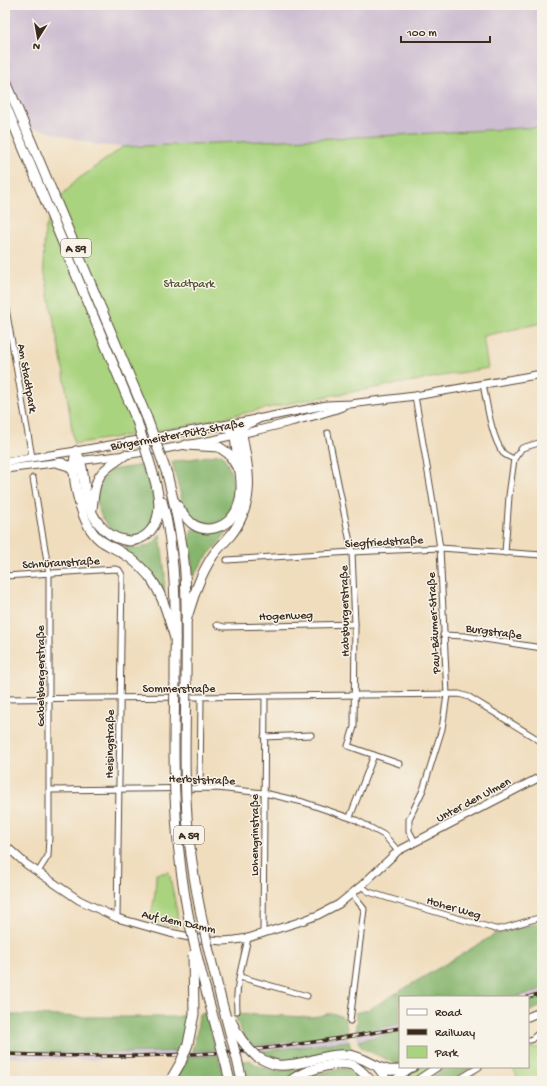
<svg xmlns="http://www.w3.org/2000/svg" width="547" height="1086" font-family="'Gochi Hand',sans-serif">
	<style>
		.industrial { fill: #cebed1 }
		.green { fill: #a9d37e; stroke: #727e4e }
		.forest { fill: #86b56d; stroke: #607046 }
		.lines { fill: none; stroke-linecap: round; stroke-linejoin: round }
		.street-casing { stroke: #564536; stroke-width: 7 }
		.secondary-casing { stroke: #564536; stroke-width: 9 }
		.highway-casing { stroke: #564536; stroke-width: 11 }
		.street { stroke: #fff; stroke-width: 5 }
		.secondary { stroke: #fff; stroke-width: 7 }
		.highway { stroke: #fff; stroke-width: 9 }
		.rail-casing { stroke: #3b2a1e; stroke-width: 3.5 }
		.rail { stroke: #f7f3e8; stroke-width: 2; stroke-dasharray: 6; stroke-linecap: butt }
		.highway-bridge-casing { stroke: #564536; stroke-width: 11; stroke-linecap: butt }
		.highway-bridge { stroke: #fff; stroke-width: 9 }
		.labels { text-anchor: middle; stroke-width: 3; stroke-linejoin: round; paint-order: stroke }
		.shield { fill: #f7f3e8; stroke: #73665b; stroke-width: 1 }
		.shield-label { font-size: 11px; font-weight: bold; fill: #3b2a1e }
		.park-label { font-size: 12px; fill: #565436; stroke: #f7f3e8 }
		.street-label { font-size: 12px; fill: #3b2a1e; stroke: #f7f3e8 }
	</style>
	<rect width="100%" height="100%" fill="#f7f3e8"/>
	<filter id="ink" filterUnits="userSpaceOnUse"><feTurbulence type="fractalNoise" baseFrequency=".025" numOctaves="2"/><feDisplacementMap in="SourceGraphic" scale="8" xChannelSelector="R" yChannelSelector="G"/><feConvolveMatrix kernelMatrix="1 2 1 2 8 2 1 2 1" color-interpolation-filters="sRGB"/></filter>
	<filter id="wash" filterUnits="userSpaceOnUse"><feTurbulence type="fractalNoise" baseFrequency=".012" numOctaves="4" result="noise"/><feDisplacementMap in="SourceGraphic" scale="16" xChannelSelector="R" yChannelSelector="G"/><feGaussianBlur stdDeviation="0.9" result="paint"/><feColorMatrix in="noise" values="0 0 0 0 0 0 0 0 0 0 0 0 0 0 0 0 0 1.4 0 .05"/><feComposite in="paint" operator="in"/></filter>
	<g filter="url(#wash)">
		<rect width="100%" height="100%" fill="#f0ddbd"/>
		<!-- industrial -->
		<g class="industrial">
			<path d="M5,5H542V127L379,136L123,147L97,145L39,129L5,130Z"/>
			<path d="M542,989V996L528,1000V997H516Z"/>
			<path d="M400,1024V1031L358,1041L356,1033Z"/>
			<path d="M348,1035L349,1041L218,1055L134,1059L67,1060L5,1057V1051L66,1053H132L214,1050L306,1041Z"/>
		</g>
		<!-- green -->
		<g class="green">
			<path d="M542,127V323L483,336L488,368L300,401L180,427L74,444L64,374L43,264L45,229L63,194L77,180L123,147L379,136Z"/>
			<path d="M169,872L177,911L178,927L149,920C154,905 156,890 156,874Z"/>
			<path d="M542,1046V1081H517V1076L512,1067H528V1048H536Z"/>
			<path d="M421,1067H433L412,1081H399Z"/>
		</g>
		<!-- forest -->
		<g class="forest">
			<path d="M221,454C237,470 242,529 205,523C198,522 191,518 187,512C181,502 176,474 172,462Z"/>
			<path d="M144,465C149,480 157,497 156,513C155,517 152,521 150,524C148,527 146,532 143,534C115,549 91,512 98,487C100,481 106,475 110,470Z"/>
			<path d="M234,522L231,528L204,560L193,577L190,538L192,529C211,531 217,534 234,522Z"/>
			<path d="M160,534L165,574L164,593L159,584L114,544V543C130,549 152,552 160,534Z"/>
			<path d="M542,922V989L516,997H400V1024L356,1033V1024L358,1021L355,1013L368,1010L494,935Z"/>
			<path d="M542,996V1006L528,1012V1000Z"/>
			<path d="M206,1013L216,1050L192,1051L197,1032L199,1014Z"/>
			<path d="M331,1013C347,1017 345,1019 348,1035L253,1046C243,1038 238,1026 235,1014L310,1017L319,1016Z"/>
			<path d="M5,1015H32L85,1017H175L188,1015L185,1033L179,1051C121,1054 63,1053 5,1051Z"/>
			<path d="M400,1031L399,1065L362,1048L358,1041Z"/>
			<path d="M349,1041L350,1046L353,1050C319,1048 287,1072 256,1052Z"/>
			<path d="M218,1055L224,1081H175L189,1057Z"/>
			<path d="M250,1060C268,1076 292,1070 313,1066L286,1081H248L243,1061Z"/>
			<path d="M445,1067H472C459,1075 448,1086 433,1077Z"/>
			<path d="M337,1069C347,1069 359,1070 363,1081H301L317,1074Z"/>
		</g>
	</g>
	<g filter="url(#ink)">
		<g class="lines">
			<!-- street casing -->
			<g class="street-casing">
				<g id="street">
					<path d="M5,303L32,457"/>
					<path d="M483,384C487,404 491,436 503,453C506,456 510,457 514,459L509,496L505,553"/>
					<path d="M328,433L352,552L355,624L354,727L348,746L400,764"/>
					<path d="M514,459L522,448L542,442"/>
					<path d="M33,478L49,573V836L48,856L38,872"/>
					<path d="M227,560L352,552L440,548L542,555"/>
					<path d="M5,576L115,569L119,570L122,575L117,918"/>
					<path d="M217,625L224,627L355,624"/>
					<path d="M443,635L465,636L542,648"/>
					<path d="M5,699L459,694L469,697L542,742"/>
					<path d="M264,737L311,735"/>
					<path d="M200,788L201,698"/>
					<path d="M50,790L217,788L264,793L303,802L356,820L384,835L398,851"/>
					<path d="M350,817L374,755"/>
					<path d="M415,842L409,831V819L423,790L442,729L447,695L440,548L432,496L415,396"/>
					<path d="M361,886L369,892L391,899L495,929H501L542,917"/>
					<path d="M263,934L265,697"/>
					<path d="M240,977L307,996"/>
					<path d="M237,1011C235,986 243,962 248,938"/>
					<path d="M350,1021L364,909L352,894"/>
					<path d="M528,1040H531L542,1030"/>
					<path d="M456,1081L479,1067"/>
				</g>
			</g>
			<!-- secondary casing -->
			<g class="secondary-casing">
				<g id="secondary">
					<path d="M77,461C143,454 210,442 275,426C298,420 320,415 342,407"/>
					<path d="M5,462L76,451L257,419L327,405L350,404L415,396L542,374"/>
					<path d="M5,469L62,462"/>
					<path d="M5,845L26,864L79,900L117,918L170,933L199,939L223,941L235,940L248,938L299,922L318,915L339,904L361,886L398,851L542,776"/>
					<path d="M528,1017L542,1011"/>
					<path d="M393,1081L411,1068"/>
					<path d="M416,1081L437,1067"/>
				</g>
			</g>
			<!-- highway casing -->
			<g class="highway-casing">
				<g id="highway">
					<path d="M5,79L147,418"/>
					<path d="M5,104L137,421"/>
					<path d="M186,445L219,447L229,454L237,467"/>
					<path d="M76,451C70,475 80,524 100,540C107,545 116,549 124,554C133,559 142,568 149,576C163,594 168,617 175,638"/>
					<path d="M76,451C84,465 83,480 86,495C90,515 103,536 124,540C133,543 145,538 151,530C163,515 159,495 154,477"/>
					<path d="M59,463L69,466L74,472"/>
					<path d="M167,474C175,506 183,540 185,573C187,609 186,646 186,683"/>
					<path d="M162,501C166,514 168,527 170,541C177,588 175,635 175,683"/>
					<path d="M175,502C180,509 186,520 194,525C207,533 224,528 233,516C238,510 241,499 241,490C242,472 236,454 235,435C238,426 249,423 257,419"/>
					<path d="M92,509C96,475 97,474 125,455"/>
					<path d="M186,621C193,598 199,577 212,557C217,549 224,543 230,536C240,524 247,507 248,492C250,473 245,453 242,434L230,429L219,426"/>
					<path d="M257,1057C264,1060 270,1064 278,1065C301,1067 324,1053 348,1055C363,1056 374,1067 388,1070C396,1071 405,1069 413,1067"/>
					<path d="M237,1059L242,1081"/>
					<path d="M225,1061L230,1081"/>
					<path d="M377,1066L383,1074L386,1081"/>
					<path d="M170,1081L181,1062"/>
					<path d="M290,1081C303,1071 336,1060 352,1065C360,1068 365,1075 371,1081"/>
				</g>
			</g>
			<!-- street -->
			<use href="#street" class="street"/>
			<!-- secondary -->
			<use href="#secondary" class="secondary"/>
			<!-- highway -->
			<use href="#highway" class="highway"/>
			<!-- rail casing -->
			<g class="rail-casing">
				<g id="rail">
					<path d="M528,997L542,993"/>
					<path d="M5,1054C75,1057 144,1057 214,1053C276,1049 338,1039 400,1028"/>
				</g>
			</g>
			<!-- rail -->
			<use href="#rail" class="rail"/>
			<!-- highway-bridge casing -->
			<g class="highway-bridge-casing">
				<g id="highway-bridge">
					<path d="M147,418L167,474"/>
					<path d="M137,421L154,477"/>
					<path d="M175,683C173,754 173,826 185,897C194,953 211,1007 225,1061"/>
					<path d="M186,683C185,740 183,798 191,855C200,925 219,992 237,1059"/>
					<path d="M231,1020C238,1036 244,1045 257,1057"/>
					<path d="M181,1062L188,1044L194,1014L193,955"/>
				</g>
			</g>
			<!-- highway-bridge -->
			<use href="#highway-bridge" class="highway-bridge"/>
		</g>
	</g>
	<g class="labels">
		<!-- shield labels -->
		<g class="shield">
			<rect x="61" y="239" width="30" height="18" rx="3"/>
			<rect x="174" y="826" width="30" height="18" rx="3"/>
		</g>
		<g class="shield-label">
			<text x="76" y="252">A 59</text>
			<text x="189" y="839">A 59</text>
		</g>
		<!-- park labels -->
		<g class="park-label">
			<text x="189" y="287">Stadtpark</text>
		</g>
		<!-- street labels -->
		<g class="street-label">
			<text transform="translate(28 378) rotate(80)" y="4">Am Stadtpark</text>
			<text transform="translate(177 434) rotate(-10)" y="4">Bürgermeister-Pütz-Straße</text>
			<text transform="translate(384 541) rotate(-3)" y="4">Siegfriedstraße</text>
			<text transform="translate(61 562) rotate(-3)" y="4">Schnüranstraße</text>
			<text transform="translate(344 611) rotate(-91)" y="4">Habsburgerstraße</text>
			<text transform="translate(286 615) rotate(-2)" y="4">Hogenweg</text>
			<text transform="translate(433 623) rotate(-93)" y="4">Paul-Bäumer-Straße</text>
			<text transform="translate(494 631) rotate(8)" y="4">Burgstraße</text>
			<text transform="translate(40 676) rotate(-90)" y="4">Gabelsbergerstraße</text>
			<text x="179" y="692">Sommerstraße</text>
			<text transform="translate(109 744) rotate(-89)" y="4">Heisingstraße</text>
			<text transform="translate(202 779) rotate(2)" y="4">Herbststraße</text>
			<text transform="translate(473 799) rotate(-28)" y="4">Unter den Ulmen</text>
			<text transform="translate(254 835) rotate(-90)" y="4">Lohengrinstraße</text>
			<text transform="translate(454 907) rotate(16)" y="4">Hoher Weg</text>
			<text transform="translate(179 921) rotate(12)" y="4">Auf dem Damm</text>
		</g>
	</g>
	<!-- margin -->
	<rect width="547" height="1086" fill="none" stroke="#f7f3e8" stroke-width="20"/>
	<!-- legend -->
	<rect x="399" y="996" width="130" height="72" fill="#f7f3e8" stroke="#aca397"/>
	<rect x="407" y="1009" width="20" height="6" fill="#ffffff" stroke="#aca397"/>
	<text x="435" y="1016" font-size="12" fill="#3b2a1e">Road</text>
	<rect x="407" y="1029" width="20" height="6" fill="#3b2a1e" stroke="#aca397"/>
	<text x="435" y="1036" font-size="12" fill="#3b2a1e">Railway</text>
	<rect x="407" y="1046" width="20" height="12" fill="#a9d37e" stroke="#aca397"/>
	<text x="435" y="1056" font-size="12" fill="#3b2a1e">Park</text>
	<!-- north arrow -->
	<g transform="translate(38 38) rotate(191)" stroke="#f7f3e8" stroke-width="3" paint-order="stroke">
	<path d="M0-3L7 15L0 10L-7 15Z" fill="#3b2a1e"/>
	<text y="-6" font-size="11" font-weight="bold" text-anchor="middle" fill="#3b2a1e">N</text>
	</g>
	<!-- scale -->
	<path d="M401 36v6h89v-6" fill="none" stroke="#3b2a1e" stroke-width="2"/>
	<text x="407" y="36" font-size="12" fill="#3b2a1e" stroke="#f7f3e8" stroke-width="3" paint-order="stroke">100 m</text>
</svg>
